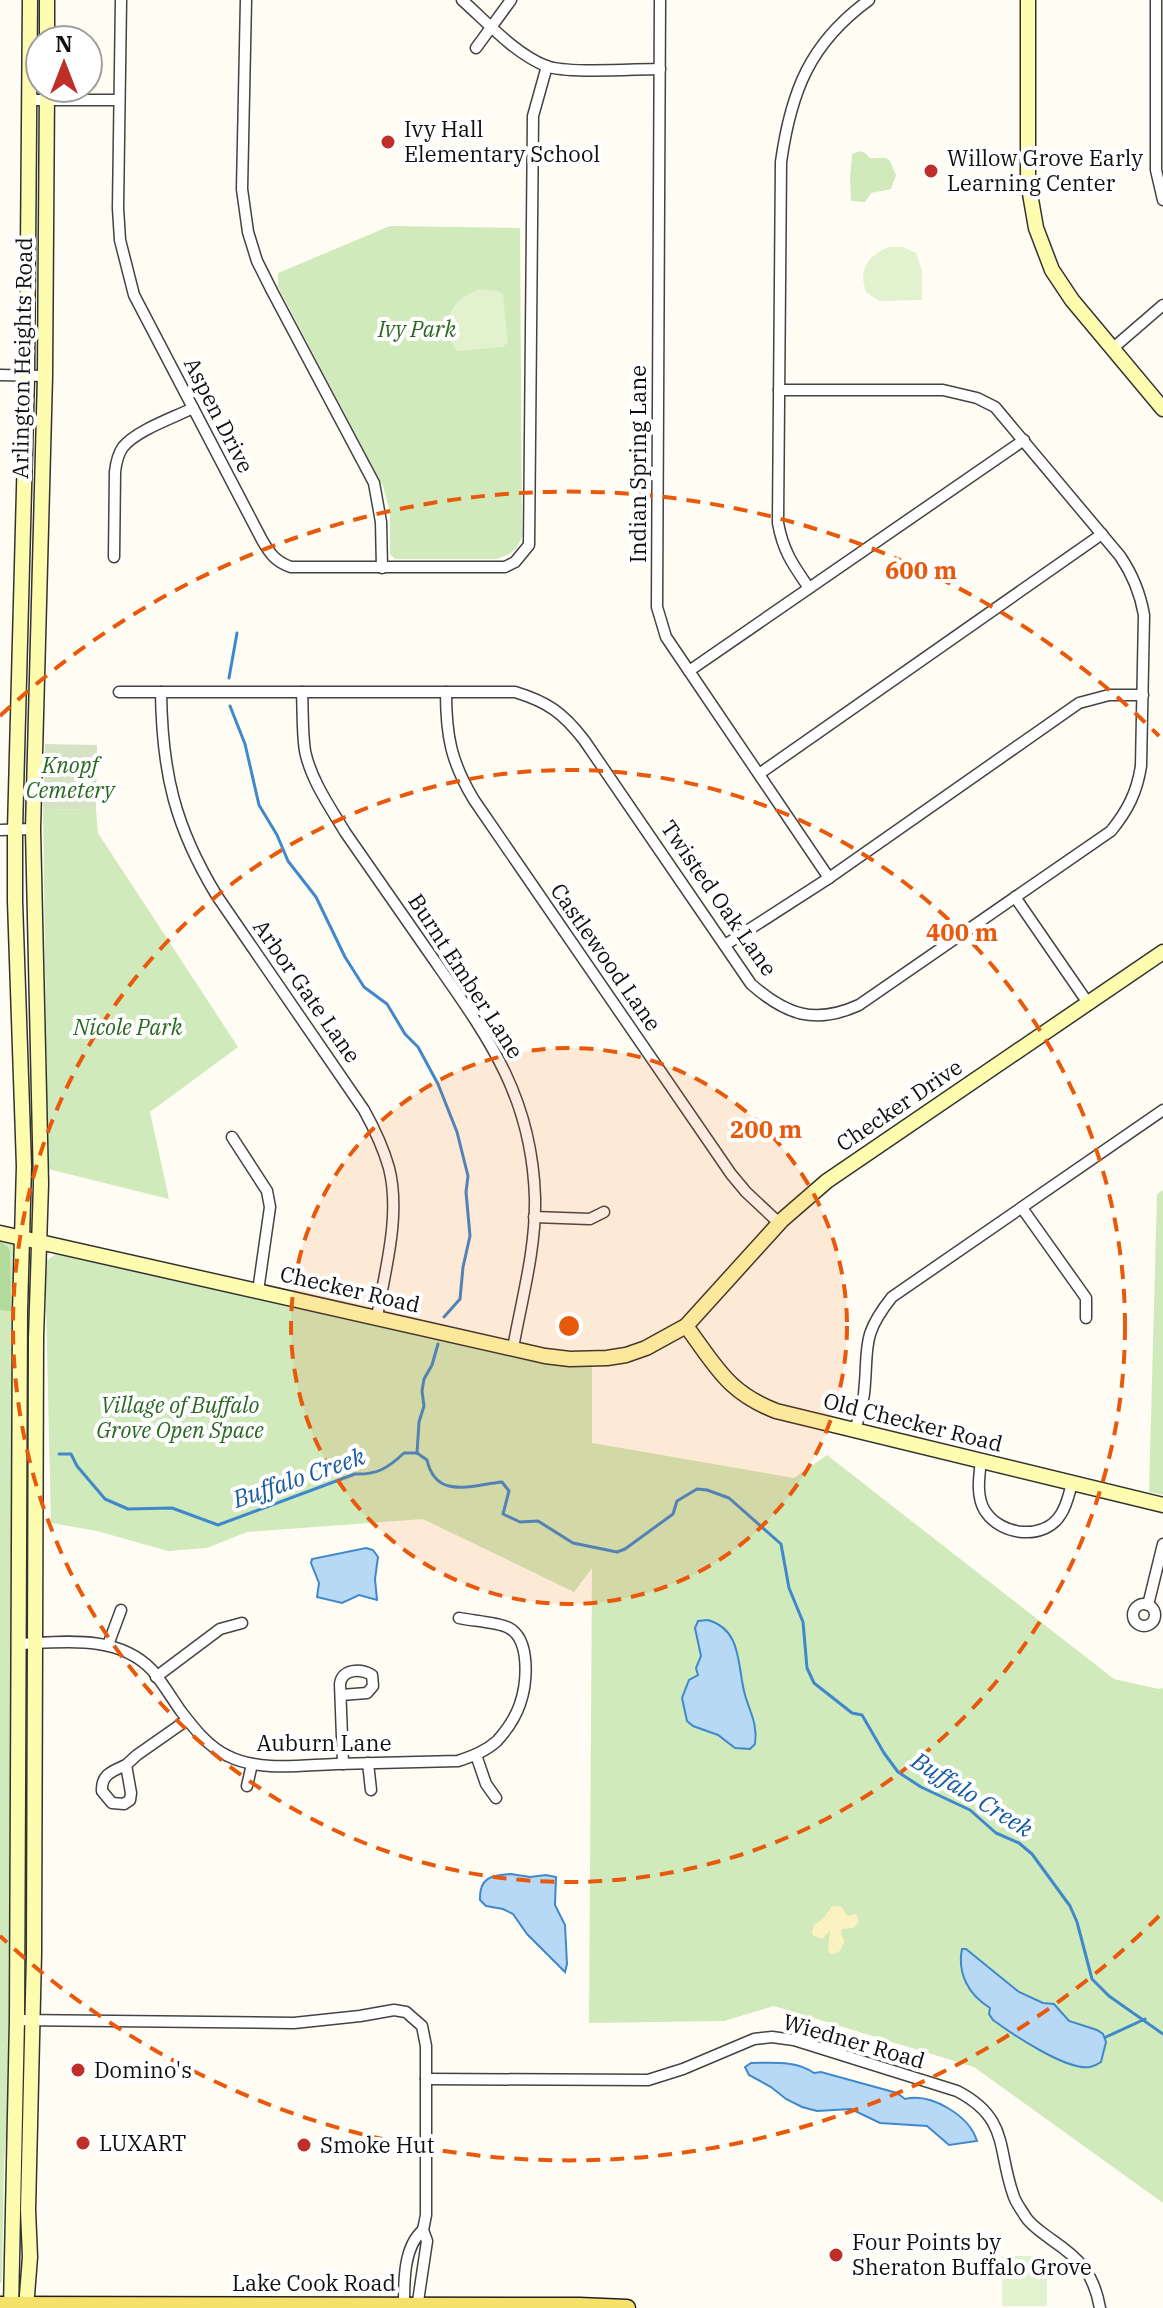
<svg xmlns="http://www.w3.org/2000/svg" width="1163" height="2308" font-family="'IBM Plex Serif',serif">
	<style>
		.green { fill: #d0eabc }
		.forest { fill: #b2da9b }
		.sand { fill: #faf2c0 }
		.cemetery { fill: #d5e2c3 }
		.pitch { fill: #e2f1ce }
		.water { fill: #b8d9f6; stroke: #4088cc; stroke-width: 2 }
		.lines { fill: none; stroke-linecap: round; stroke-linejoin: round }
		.stream { stroke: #4088cc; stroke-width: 3 }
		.street-casing { stroke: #434343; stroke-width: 13 }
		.secondary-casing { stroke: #323232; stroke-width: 17 }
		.primary-casing { stroke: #212121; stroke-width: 19 }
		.street { stroke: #fff; stroke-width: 10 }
		.secondary { stroke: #fefcaf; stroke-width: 14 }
		.primary { stroke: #f6e16b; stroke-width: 16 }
		.ring { fill: none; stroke: #e8590c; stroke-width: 4; stroke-dasharray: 14 10 }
		.poi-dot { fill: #bf2e28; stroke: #fff; stroke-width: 3 }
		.labels { text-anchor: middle; stroke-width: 8; stroke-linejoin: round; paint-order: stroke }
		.poi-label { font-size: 22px; fill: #101010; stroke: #fff; text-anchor: start }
		.park-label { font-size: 22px; font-style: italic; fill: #296820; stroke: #fff }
		.street-label { font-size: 22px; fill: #101010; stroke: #fff }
		.water-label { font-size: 24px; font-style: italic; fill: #195aa1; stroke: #fff }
		.centre { fill: #e8590c; stroke: #fff; stroke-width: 4 }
		.ring-label { font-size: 24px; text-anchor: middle; font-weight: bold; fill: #e8590c; stroke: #fff; stroke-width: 8; stroke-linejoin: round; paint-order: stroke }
	</style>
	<rect width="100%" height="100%" fill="#fffdf3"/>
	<!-- green -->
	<g class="green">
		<path d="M860,151L865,153L870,158H886L890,161L896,175L891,189L871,193L865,202L851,201L850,178L852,154Z"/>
		<path d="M390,226L520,228L522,536C518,550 510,555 496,559H395L390,554V513L383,486L278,287V273Z"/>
		<path d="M43,809L96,810L98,833L238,1047L150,1112L169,1199L48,1169Z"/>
		<path d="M1163,1190V1495L1149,1492L1157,1194Z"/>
		<path d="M0,1240L15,1245L16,1267L9,2101L4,2162L2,2282L0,2284Z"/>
		<path d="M56,1254L492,1351L559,1365L592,1367V1443L794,1478L827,1455L1114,1679L1159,1689L1163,1688V2203L974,2067L774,2006L724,2021L589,2023L592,1568L574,1592L423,1519L247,1532L207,1548L168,1551L97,1531L51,1523L45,1262Z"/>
	</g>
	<!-- forest -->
	<path class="forest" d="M0,1242L8,1247L10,1252L11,1311L0,1310Z"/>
	<!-- sand -->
	<path class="sand" d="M832,1906L842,1907L847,1916L856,1914L859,1921L854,1928L842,1929L841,1933L844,1941C842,1949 839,1955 830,1954L828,1950L830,1931L822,1939L814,1936L812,1932L814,1925L823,1919Z"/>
	<!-- cemetery -->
	<path class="cemetery" d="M45,744L97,745L96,810L43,809Z"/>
	<!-- pitch -->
	<g class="pitch">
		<path d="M888,247H903L916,253L922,271V300L879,301L866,292C858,269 868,257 888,247Z"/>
		<path d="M480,289L497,291L503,294L508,342L503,347L457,351C436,324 451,299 480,289Z"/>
		<path d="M1002,2256H1041L1047,2261V2306H1002Z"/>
	</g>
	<!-- water -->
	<g class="water">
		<path d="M366,1548L373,1550L378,1557L375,1579L377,1600L359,1595L342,1603L317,1597L319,1583L311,1563L312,1559Z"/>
		<path d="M708,1620C743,1630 737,1667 745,1695C750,1712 758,1725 755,1744L750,1749L735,1748L718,1735L693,1726L687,1721L682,1698L689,1680L698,1675L696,1668L701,1656L695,1628L698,1621Z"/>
		<path d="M511,1874L530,1877L546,1875L556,1877L555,1905L565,1925L567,1964L565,1972L527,1934L513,1914L503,1909L486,1906L480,1900C479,1878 491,1875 511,1874Z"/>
		<path d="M962,1949H966L1019,1992L1043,2003L1054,2004L1069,2021L1097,2030L1103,2034L1106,2042L1101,2062C1097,2065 1095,2066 1090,2067C1067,2071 1012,2034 993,2020L989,2014L990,2008C969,1995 957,1974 962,1949Z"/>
		<path d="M751,2063C772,2063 796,2060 814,2073L821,2072L897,2093L905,2099C931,2093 969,2115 977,2141L949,2145L927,2126L880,2123L851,2109L817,2111L802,2107L786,2099L771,2087L749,2075L745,2067Z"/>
	</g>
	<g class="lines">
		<!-- stream -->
		<g class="stream">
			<path d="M229,678L237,633"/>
			<path d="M230,706L245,744L259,805L277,835L288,861L316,897L345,957L364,987L387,1004L405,1034L418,1047L438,1084L457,1132L468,1176L466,1192L470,1236L463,1267L460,1299L444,1317"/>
			<path d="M417,1453L419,1422L424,1406L422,1391L424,1379L432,1365L438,1344"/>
			<path d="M59,1454H71L77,1466L105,1499L128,1509L172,1508L218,1525L355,1474C377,1475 388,1468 404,1453H417L427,1460C436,1500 471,1485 502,1482L509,1491L503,1514L520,1522L538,1521L573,1543L617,1552L625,1549L673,1514L677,1501L697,1489L707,1490L729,1498L781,1544L789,1588L803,1622L807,1668L814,1683L852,1713L862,1715L884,1753L898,1772L921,1787L970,1810L996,1833L1019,1843L1032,1854L1070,1906L1077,1922L1092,1979L1109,1996L1163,2034"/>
			<path d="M1106,2037L1145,2019"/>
		</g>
		<!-- street casing -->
		<g class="street-casing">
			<g id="street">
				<path d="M121,0L118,208L120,240L134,295L262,540C270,554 276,562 291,567H505L515,562L529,545L533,116L547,66"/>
				<path d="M246,0L242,189L248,232L257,261L272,291L374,483L381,522L382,568"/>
				<path d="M462,0C487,22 514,53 546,66C568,74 634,69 660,69"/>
				<path d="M660,0L657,607L666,637L829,878"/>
				<path d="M1156,0V170L1163,200"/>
				<path d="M476,48L511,0"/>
				<path d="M29,100H119"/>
				<path d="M1112,349L1163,305"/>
				<path d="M0,375L45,376"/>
				<path d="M114,557L115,472C116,463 118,454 123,447C137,430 173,418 193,408"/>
				<path d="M809,588C793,565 783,551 778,523L781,162C791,91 810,43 869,0"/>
				<path d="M689,671L1024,440"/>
				<path d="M119,692H515C548,702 563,713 584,740L751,984C786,1015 815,1025 859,1005L1111,831C1128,810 1137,792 1141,766L1144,615C1140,592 1133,575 1120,556L995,407L977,398L943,390H779"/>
				<path d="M161,692C162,773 175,827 217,896L364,1110C374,1128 383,1147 389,1168C401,1215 385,1270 377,1317"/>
				<path d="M302,692C303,711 302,732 305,751C311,780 330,807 345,832C374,874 403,915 432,957C488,1037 532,1096 535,1198C536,1249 522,1298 513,1348"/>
				<path d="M446,692C446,736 451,762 474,800L731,1174L746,1192L779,1223"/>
				<path d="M759,774L1102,534"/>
				<path d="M0,830L33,829"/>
				<path d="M1015,897L1088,1003"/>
				<path d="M725,945L829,878L1079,703L1109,695H1143"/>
				<path d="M232,1137L267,1191L270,1207L258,1291"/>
				<path d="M1022,1208L1086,1298V1318"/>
				<path d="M534,1217L590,1219L604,1212"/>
				<path d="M855,1432C858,1419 862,1406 864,1394C869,1347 860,1337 892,1297L1163,1110"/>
				<path d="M981,1461C979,1477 976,1497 985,1511C1001,1536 1045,1541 1061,1514C1067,1505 1069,1493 1072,1484"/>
				<circle cx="1144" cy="1615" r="11"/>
				<path d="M1148,1605L1163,1544"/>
				<path d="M19,1644C64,1642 118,1634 152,1670C162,1682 171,1697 180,1710C193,1727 208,1747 228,1756C260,1772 302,1765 336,1764C377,1763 418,1762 458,1761C473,1756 486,1751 497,1741C506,1731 516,1716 520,1704C527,1684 531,1640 509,1628C498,1622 473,1621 459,1618"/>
				<path d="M108,1645L121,1610"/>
				<path d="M156,1677L220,1629L242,1623"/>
				<path d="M341,1695L367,1693L373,1686L372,1675C360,1668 342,1669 340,1684L343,1764"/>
				<path d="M476,1755L486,1784L496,1798"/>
				<path d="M368,1763L371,1790"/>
				<path d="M126,1765C113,1771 101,1774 102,1791L112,1803L124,1804L130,1800L131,1793L126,1765L137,1755L187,1720"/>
				<path d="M247,1786L252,1764"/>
				<path d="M17,2020L294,2023L360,2016L394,2010L406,2012L422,2026L426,2046V2215L423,2230L427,2241L417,2308"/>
				<path d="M426,2079L648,2080L683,2069L754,2039L772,2037L794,2040L957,2091C1009,2118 997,2148 1013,2194C1015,2202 1021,2209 1025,2216C1031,2226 1043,2233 1052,2240C1080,2259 1094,2274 1100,2308"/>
				<path d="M404,2308C404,2283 403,2247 423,2230"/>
			</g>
		</g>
		<!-- secondary casing -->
		<g class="secondary-casing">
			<g id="secondary">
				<path d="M1028,0V182L1036,228L1052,270L1072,300L1163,409"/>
				<path d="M47,40V0"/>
				<path d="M0,1233L545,1356L570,1359L607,1358L626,1355L646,1348L686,1326L782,1220L827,1181L1163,952"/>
				<path d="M686,1326C716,1366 727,1392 776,1411L1163,1505"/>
				<path d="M11,2308L17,2020L20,1311L24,1166L15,901V830L27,376L30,0"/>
				<path d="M26,2308L30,2257L28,2210L34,1954L36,1338L41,1184L33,829L45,376L47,88"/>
			</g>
		</g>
		<!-- primary casing -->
		<g class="primary-casing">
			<path id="primary" d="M0,2305L579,2306L627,2308"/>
		</g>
		<!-- street -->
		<use href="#street" class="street"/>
		<!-- secondary -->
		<use href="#secondary" class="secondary"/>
		<!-- primary -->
		<use href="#primary" class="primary"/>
	</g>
	<!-- distance rings -->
	<circle cx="569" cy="1326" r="278" fill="#e8590c" fill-opacity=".12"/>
	<g class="ring">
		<circle cx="569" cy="1326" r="278"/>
		<circle cx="569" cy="1326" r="556"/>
		<path d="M1159 1916A834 834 0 0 1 0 1936M0 716A834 834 0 0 1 1159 736"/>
	</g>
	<!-- markers -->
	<g class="poi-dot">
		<circle cx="388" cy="142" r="8"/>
		<circle cx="931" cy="171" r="8"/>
		<circle cx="78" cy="2070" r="8"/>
		<circle cx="83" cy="2143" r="8"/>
		<circle cx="304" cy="2145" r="8"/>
		<circle cx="836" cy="2255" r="8"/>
	</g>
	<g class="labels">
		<!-- poi labels -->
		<g class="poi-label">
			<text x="404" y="137">Ivy Hall<tspan x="404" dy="25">Elementary School</tspan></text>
			<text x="947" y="166">Willow Grove Early<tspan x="947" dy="25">Learning Center</tspan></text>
			<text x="94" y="2078">Domino's</text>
			<text x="99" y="2151">LUXART</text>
			<text x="320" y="2153">Smoke Hut</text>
			<text x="852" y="2250">Four Points by<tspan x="852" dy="25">Sheraton Buffalo Grove</tspan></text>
		</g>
		<!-- park labels -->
		<g class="park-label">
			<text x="417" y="337">Ivy Park</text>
			<text x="70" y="773">Knopf<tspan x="70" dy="25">Cemetery</tspan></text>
			<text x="128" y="1035">Nicole Park</text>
			<text x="180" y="1413">Village of Buffalo<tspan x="180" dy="25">Grove Open Space</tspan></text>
		</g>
		<!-- street labels -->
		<g class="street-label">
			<text transform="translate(22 358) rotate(-89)" y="8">Arlington Heights Road</text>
			<text transform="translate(219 415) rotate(63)" y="8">Aspen Drive</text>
			<text transform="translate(638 464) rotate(-90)" y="8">Indian Spring Lane</text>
			<text transform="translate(719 898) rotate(55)" y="8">Twisted Oak Lane</text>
			<text transform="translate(606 957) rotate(55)" y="8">Castlewood Lane</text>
			<text transform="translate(466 976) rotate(57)" y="8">Burnt Ember Lane</text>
			<text transform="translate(307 991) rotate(55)" y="8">Arbor Gate Lane</text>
			<text transform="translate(899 1105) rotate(-34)" y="8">Checker Drive</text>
			<text transform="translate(350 1289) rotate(13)" y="8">Checker Road</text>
			<text transform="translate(913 1422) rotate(14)" y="8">Old Checker Road</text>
			<text x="324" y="1751">Auburn Lane</text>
			<text transform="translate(854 2041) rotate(16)" y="8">Wiedner Road</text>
			<text x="314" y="2291">Lake Cook Road</text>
		</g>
		<!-- water labels -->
		<g class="water-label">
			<text transform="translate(299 1478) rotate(-19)" y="8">Buffalo Creek</text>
			<text transform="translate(972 1795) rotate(32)" y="8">Buffalo Creek</text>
		</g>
	</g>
	<circle cx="569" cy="1326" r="12" class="centre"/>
	<g class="ring-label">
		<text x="921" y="579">600 m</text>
		<text x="962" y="941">400 m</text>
		<text x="766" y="1138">200 m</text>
	</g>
	<!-- north arrow -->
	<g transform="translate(64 64)"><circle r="38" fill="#ffffff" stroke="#9f9f9f" stroke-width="2"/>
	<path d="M0-6L14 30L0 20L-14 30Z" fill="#bf2e28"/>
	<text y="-12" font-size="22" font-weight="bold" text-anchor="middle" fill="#101010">N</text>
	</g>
</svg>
